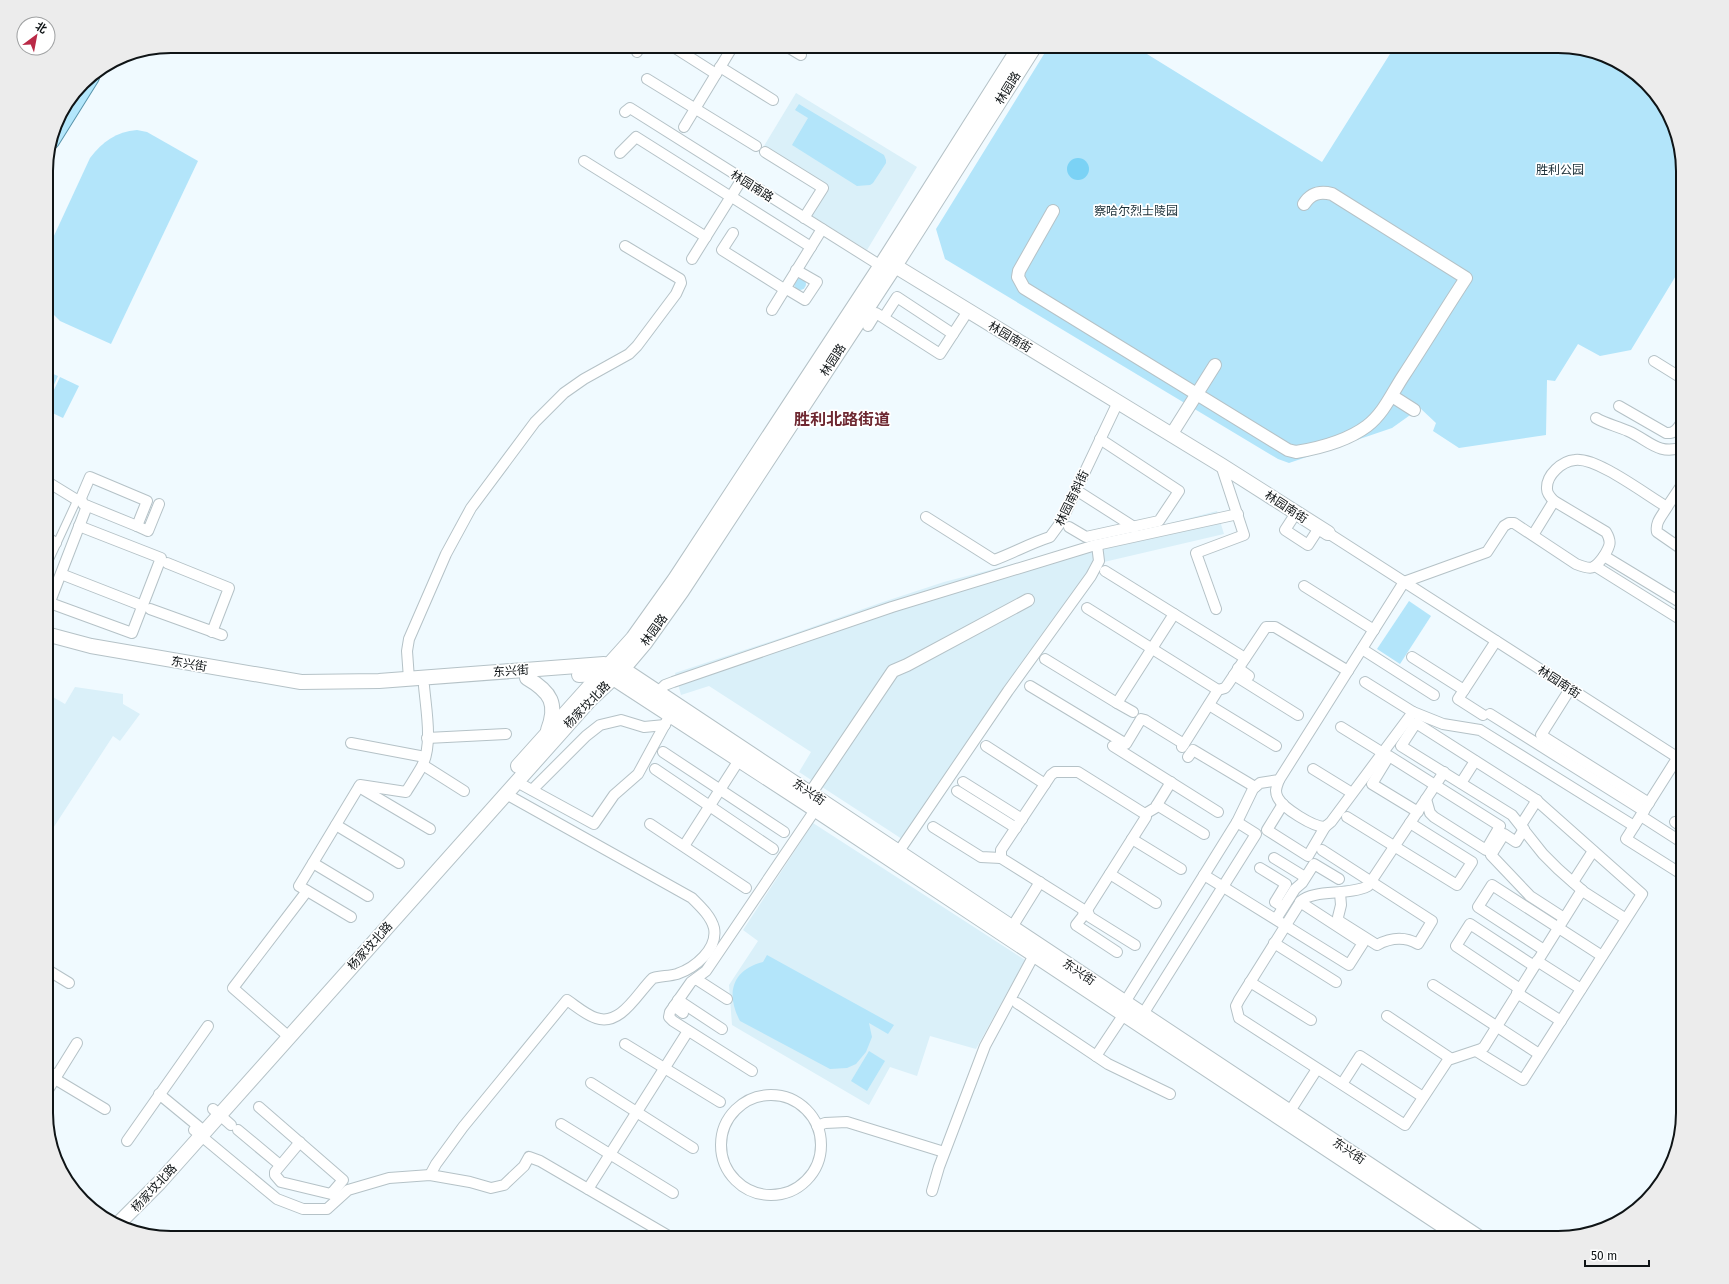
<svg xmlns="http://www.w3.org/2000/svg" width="1729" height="1284" font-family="'Fira Sans','Noto Sans SC',sans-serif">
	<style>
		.built { fill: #daf0f9 }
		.green { fill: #b3e5fa }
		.water { fill: #7bd2f5 }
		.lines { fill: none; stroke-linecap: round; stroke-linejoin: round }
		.pedestrian-casing { stroke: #b5c2c7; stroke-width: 9 }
		.minor-casing { stroke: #b5c2c7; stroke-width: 12 }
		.tertiary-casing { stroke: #b5c2c7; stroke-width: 14 }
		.secondary-casing { stroke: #b5c2c7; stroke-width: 16 }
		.primary-casing { stroke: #5893aa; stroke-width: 18 }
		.pedestrian { stroke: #fff; stroke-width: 7 }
		.minor { stroke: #fff; stroke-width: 10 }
		.tertiary { stroke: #fff; stroke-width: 12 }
		.secondary { stroke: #fff; stroke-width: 14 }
		.primary { stroke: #b3e7fc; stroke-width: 16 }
		.labels { text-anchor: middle; stroke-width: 3.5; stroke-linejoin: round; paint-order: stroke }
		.street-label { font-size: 12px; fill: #0f1416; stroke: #fff }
		.park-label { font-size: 12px; fill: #1b2f37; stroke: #fff }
		.district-label { font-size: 16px; font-weight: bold; fill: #6e2831; stroke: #fff }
		.rim { fill: none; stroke: #0f1416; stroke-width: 2 }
	</style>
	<rect width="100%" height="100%" fill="#f0faff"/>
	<!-- built -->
	<g class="built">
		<path d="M796,93L917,167L867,250L809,214L827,185L764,146Z"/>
		<path d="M1217,511L1224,534L1104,562L1097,566L1093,564L902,839L799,772L811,752L709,686L681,695L675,673L784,637L880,603L944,582Z"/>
		<path d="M75,687L123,694V704L140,714L120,741L113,736L46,839V693L65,704Z"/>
		<path d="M813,823L1025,960L976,1049L930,1036L917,1076L890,1067L869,1105L732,1025L729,985L758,941L743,930Z"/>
	</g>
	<!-- green -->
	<g class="green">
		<path d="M1049,46H1134L1322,162L1395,46H1558L1598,53L1643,82L1670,115L1683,171V264L1631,350L1600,356L1578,344L1555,381L1547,380L1546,435L1459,448L1433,431L1436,423L1420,408L1392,428L1289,463L1278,459L945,259L936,229Z"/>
		<path d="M799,104L884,155L886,160V163L873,183L870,185L857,186L792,145L808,118L795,110Z"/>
		<path d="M137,130L147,132L198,161L111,344L60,321L47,308L46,253L90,158C103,141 116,132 137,130Z"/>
		<circle cx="800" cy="284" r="6"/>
		<path d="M46,371L58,376L46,402Z"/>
		<path d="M60,377L79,386L63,418L46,410V407Z"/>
		<path d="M1409,601L1431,616L1400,664L1377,649Z"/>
		<path d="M767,955L894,1025L888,1034L869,1023L872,1037L866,1052L856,1064L847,1068L830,1069L740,1021C726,995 731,970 763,962Z"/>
		<path d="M869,1051L885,1061L867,1091L851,1081Z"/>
	</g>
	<!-- water -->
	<circle class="water" cx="1078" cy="169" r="11"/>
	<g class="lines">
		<!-- pedestrian casing -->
		<g class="pedestrian-casing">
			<path id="pedestrian" d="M46,567L77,500"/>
		</g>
		<!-- minor casing -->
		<g class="minor-casing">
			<g id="minor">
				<path d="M672,46L716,74"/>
				<path d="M786,46L801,55"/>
				<path d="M637,52L640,46"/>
				<path d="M720,67L773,100"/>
				<path d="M647,79L756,146"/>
				<path d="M625,112L630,108L881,266"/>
				<path d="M684,127L733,46"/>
				<path d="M765,152L823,188L804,218"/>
				<path d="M620,153L636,137L731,197"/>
				<path d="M584,161L706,237"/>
				<path d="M735,199L811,247"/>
				<path d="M733,233L722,250L784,289"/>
				<path d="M692,259L742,179"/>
				<path d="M785,288L805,300L817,282L796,270"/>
				<path d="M772,310L822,229"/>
				<path d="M886,314L897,297L953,334L968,311"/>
				<path d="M868,326L876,313L940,354L953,334"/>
				<path d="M1654,361L1683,379"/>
				<path d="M1619,406L1666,433C1675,434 1678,428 1683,420"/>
				<path d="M1596,418C1606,424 1617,426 1628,431C1649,440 1658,456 1683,447"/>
				<path d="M90,477L147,501L137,526L83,504L81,498Z"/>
				<path d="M46,481L77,500"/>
				<path d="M1076,490L1134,527"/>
				<path d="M1667,507C1662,516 1655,522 1657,532L1683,550"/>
				<path d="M1296,513L1285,530L1308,545L1319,528"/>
				<path d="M926,517L994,560C1013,553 1031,543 1050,537L1061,522L1118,402"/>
				<path d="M137,526L148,531L159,504"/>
				<path d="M1069,527L1086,537L1159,521L1179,491L1100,439"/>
				<path d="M1328,533L1683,761"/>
				<path d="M1533,535L1554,501"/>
				<path d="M46,537L56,543"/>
				<path d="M1604,556C1610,546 1612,542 1606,532L1554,501C1551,498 1547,494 1547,489C1546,475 1562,461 1575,460C1597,457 1646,495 1667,507L1683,483"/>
				<path d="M167,563L229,588L212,632"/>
				<path d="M1595,566L1683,621"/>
				<path d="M1105,571L1245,658"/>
				<path d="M61,574L143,606"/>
				<path d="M1304,586L1374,630"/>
				<path d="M50,603L132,633L161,558L79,526"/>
				<path d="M1087,608L1218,690"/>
				<path d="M150,609L222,635"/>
				<path d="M1216,609L1196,553L1244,535L1221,465"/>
				<path d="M46,612L87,506"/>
				<path d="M1362,649L1434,695"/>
				<path d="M1412,657L1464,690L1496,641"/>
				<path d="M1045,659L1117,703L1174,614"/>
				<path d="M1238,668L1249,676"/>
				<path d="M1234,675L1298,715"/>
				<path d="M409,679L407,651L409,639L446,554L471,508L535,422L564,393L584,379L629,354L637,346L676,294L681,283L680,279L625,246"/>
				<path d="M1365,682L1413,712"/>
				<path d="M1030,686L1126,744L1141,719L1145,720L1184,744"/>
				<path d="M1570,689L1541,735L1649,803"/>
				<path d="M1464,690L1458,699L1483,715"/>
				<path d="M658,692L665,685L673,682L892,607L1092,546L1238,514"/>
				<path d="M1117,703L1133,712"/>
				<path d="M1209,705L1276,746"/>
				<path d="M1490,714L1644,811"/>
				<path d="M1341,727L1383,753"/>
				<path d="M427,738L506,734"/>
				<path d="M351,743L425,757"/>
				<path d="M986,746L1045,784"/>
				<path d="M1113,746L1218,812"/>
				<path d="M1182,747L1218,690L1225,688L1228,684L1266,627H1275L1348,671"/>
				<path d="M1683,749L1626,839L1683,875"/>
				<path d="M663,752L784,832"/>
				<path d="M1188,757L1193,750L1255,787"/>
				<path d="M423,765L464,791"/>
				<path d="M655,769L773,849"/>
				<path d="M1313,769L1352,793"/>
				<path d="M1055,772H1078L1145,814L1146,817L1087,910H1084L1001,858V850L1051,775Z"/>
				<path d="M1444,772L1368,886C1349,896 1314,889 1301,901L1239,1000L1236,1006L1239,1018L1405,1125L1448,1060L1481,1049L1484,1047L1582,890"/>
				<path d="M1279,780C1277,786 1274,791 1278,798C1283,808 1313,827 1325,827L1331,822L1413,712L1443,724L1480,730L1634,826"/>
				<path d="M517,782L594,824L614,795L638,774L670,715"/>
				<path d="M963,782L1022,819"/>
				<path d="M1461,783L1475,761"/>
				<path d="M359,787L430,829"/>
				<path d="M532,790L586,736L600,725L621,720L644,727L665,725"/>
				<path d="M957,791L1016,828"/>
				<path d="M1283,804L1267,830L1308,856L1325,827"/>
				<path d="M1157,805L1204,834"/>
				<path d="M1418,812L1372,784L1389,756L1500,826L1486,850L1434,817L1430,813L1426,799"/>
				<path d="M1145,814L1155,808L1171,782"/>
				<path d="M1641,816L1683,843"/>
				<path d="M1347,817L1457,885L1472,862L1410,823"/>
				<path d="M1237,822L1253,789L1260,783L1279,780L1404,582L1487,552L1504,526L1509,523H1514L1576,564C1591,570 1594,570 1604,556L1683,604"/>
				<path d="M1675,822L1683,828"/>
				<path d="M650,824L746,888"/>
				<path d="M336,825L399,863"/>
				<path d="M1521,825L1537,800"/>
				<path d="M933,827L981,857L1001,858"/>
				<path d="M1524,829L1516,842L1504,834L1491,855L1530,896L1564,918"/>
				<path d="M1132,839L1181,869"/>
				<path d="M684,846L739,760"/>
				<path d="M1322,850L1432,921L1418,944C1404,936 1390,938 1377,945L1339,921L1338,917L1341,905L1340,893"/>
				<path d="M895,857L1008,691L1091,576L1099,561L1097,545"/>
				<path d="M1274,858L1305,877"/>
				<path d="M313,863L368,896"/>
				<path d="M1260,868L1286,884L1275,902L1283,907"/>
				<path d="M1110,874L1156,903"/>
				<path d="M1204,875L1349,965L1363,943L1300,902"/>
				<path d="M1573,882L1593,851"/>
				<path d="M1084,910L1083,916L1076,925L1117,952"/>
				<path d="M1087,910L1090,917L1135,945"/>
				<path d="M351,917L299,886L360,785L406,792C411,784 417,775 422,766C433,745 426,709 424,686"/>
				<path d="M1276,919L1295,889L1302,883L1314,864L1339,879"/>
				<path d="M1012,927L1040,882"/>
				<path d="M1274,943L1336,982"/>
				<path d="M1544,950L1478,907L1492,885L1602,956"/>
				<path d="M1537,961L1581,989"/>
				<path d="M46,969L69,983"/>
				<path d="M696,979L727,999"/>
				<path d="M1250,982L1311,1020"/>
				<path d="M1433,985L1539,1054"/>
				<path d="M1520,989L1456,946L1470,924L1534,966"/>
				<path d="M1517,993L1561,1021"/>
				<path d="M678,1000L722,1029"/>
				<path d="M1125,1002L1237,822L1256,834L1143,1014"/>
				<path d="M1017,1003L1108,1064L1170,1094"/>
				<path d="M674,1006L683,1013"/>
				<path d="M1387,1016L1450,1058"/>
				<path d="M289,1037L233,988L307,891"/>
				<path d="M625,1044L720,1102"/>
				<path d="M1476,1051L1523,1080L1642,894L1535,799L1416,723L1401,746L1512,815L1543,854L1558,869L1584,892L1626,919"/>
				<path d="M1096,1056L1124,1014"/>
				<path d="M46,1070L57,1076"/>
				<path d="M752,1071L673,1021L669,1017L670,1012L691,982L706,971L815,810"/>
				<path d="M55,1079L105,1109"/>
				<path d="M591,1083L693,1148"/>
				<path d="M1342,1084L1360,1056L1423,1097"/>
				<path d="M46,1093L77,1043"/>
				<path d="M159,1094L204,1131"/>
				<circle cx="771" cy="1145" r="50"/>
				<path d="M259,1107L343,1180L331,1194L281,1182L275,1175V1172L300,1142"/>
				<path d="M213,1109L231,1125"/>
				<path d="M1290,1111L1317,1069"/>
				<path d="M561,1124L673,1193"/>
				<path d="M817,1126L825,1123L847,1122L944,1152"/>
				<path d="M194,1130L277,1199L303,1209H327L348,1190L389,1178L430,1175L470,1182L491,1188L504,1185L524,1166L529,1157L540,1161L672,1238"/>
				<path d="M238,1130L280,1165"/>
				<path d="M127,1141L208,1026"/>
				<path d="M430,1175L436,1164L463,1127L567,1000C576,1006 586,1015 596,1018C621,1027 638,992 653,978C661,976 670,976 677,974C695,968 718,949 714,928C711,916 700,906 692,898L506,794"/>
				<path d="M588,1189L688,1031"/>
				<path d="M932,1191L939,1167L985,1046L1034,955"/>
			</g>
		</g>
		<!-- tertiary casing -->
		<g class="tertiary-casing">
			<g id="tertiary">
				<path d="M1053,211L1019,271L1018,277L1024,288L1288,450L1296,452C1320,448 1347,441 1367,426C1384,413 1392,393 1404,375C1425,343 1445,310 1466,278L1332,194C1320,191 1311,193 1304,204"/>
				<path d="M1392,396L1414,410"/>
				<path d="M1171,435L1215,365"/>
				<path d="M806,800L893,671L907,665L1028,600"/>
			</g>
		</g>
		<!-- secondary casing -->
		<g class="secondary-casing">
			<g id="secondary">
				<path d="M887,261L1221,465L1328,533"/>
				<path d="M46,634L91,646L301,682L379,681L604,664L623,669L1480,1238"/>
				<path d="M579,675L601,674L613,678L805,803L1461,1238"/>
				<path d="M527,678C551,692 558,704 548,730"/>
				<path d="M518,766L633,638L675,579L885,259L1020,46"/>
				<path d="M118,1224L159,1183L589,701L623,669L645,643L682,591L895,266L1035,46"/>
			</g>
		</g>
		<!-- primary casing -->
		<g class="primary-casing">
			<path id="primary" d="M51,141L91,77"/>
		</g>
		<!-- pedestrian -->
		<use href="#pedestrian" class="pedestrian"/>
		<!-- minor -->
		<use href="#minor" class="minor"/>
		<!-- tertiary -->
		<use href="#tertiary" class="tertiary"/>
		<!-- secondary -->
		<use href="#secondary" class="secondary"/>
		<!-- primary -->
		<use href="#primary" class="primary"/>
	</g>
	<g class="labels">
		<!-- street labels -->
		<g class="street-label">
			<text transform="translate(1008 88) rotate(-58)" y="4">林园路</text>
			<text transform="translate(752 186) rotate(32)" y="4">林园南路</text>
			<text transform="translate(1010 337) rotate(31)" y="4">林园南街</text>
			<text transform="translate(833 360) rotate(-57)" y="4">林园路</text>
			<text transform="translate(1072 498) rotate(-64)" y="4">林园南斜街</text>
			<text transform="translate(1286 507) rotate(33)" y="4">林园南街</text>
			<text transform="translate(654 630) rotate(-54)" y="4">林园路</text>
			<text transform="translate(189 664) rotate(10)" y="4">东兴街</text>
			<text transform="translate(511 671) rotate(-4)" y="4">东兴街</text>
			<text transform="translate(1559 682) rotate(33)" y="4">林园南街</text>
			<text transform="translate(587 705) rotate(-46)" y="4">杨家坟北路</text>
			<text transform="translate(809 792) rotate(34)" y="4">东兴街</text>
			<text transform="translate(370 946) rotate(-48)" y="4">杨家坟北路</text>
			<text transform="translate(1079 972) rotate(34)" y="4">东兴街</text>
			<text transform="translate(1349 1151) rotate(34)" y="4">东兴街</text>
			<text transform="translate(154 1188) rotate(-47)" y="4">杨家坟北路</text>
		</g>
		<!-- park labels -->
		<g class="park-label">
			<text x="1560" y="174">胜利公园</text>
			<text x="1136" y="215">察哈尔烈士陵园</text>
		</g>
		<!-- district labels -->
		<g class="district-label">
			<text x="842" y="425">胜利北路街道</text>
		</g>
	</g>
	<!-- crop -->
	<path d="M0 0H1729V1284H0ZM171 53H1558A118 118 0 0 1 1676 171V1113A118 118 0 0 1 1558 1231H171A118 118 0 0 1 53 1113V171A118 118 0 0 1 171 53Z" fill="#ececec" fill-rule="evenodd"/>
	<path class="rim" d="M171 53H1558A118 118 0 0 1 1676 171V1113A118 118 0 0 1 1558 1231H171A118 118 0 0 1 53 1113V171A118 118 0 0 1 171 53Z"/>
	<!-- north arrow -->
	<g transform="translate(36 36) rotate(32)"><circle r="19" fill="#ffffff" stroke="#9fa1a2"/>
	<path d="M0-3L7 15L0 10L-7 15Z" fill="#ba2946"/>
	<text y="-6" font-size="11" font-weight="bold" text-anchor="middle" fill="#0f1416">北</text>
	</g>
	<!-- scale -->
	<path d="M1585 1260v6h64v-6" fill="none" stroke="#0f1416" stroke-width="2"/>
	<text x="1591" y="1260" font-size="12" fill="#0f1416" stroke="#ffffff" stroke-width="3" paint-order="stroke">50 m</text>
</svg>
